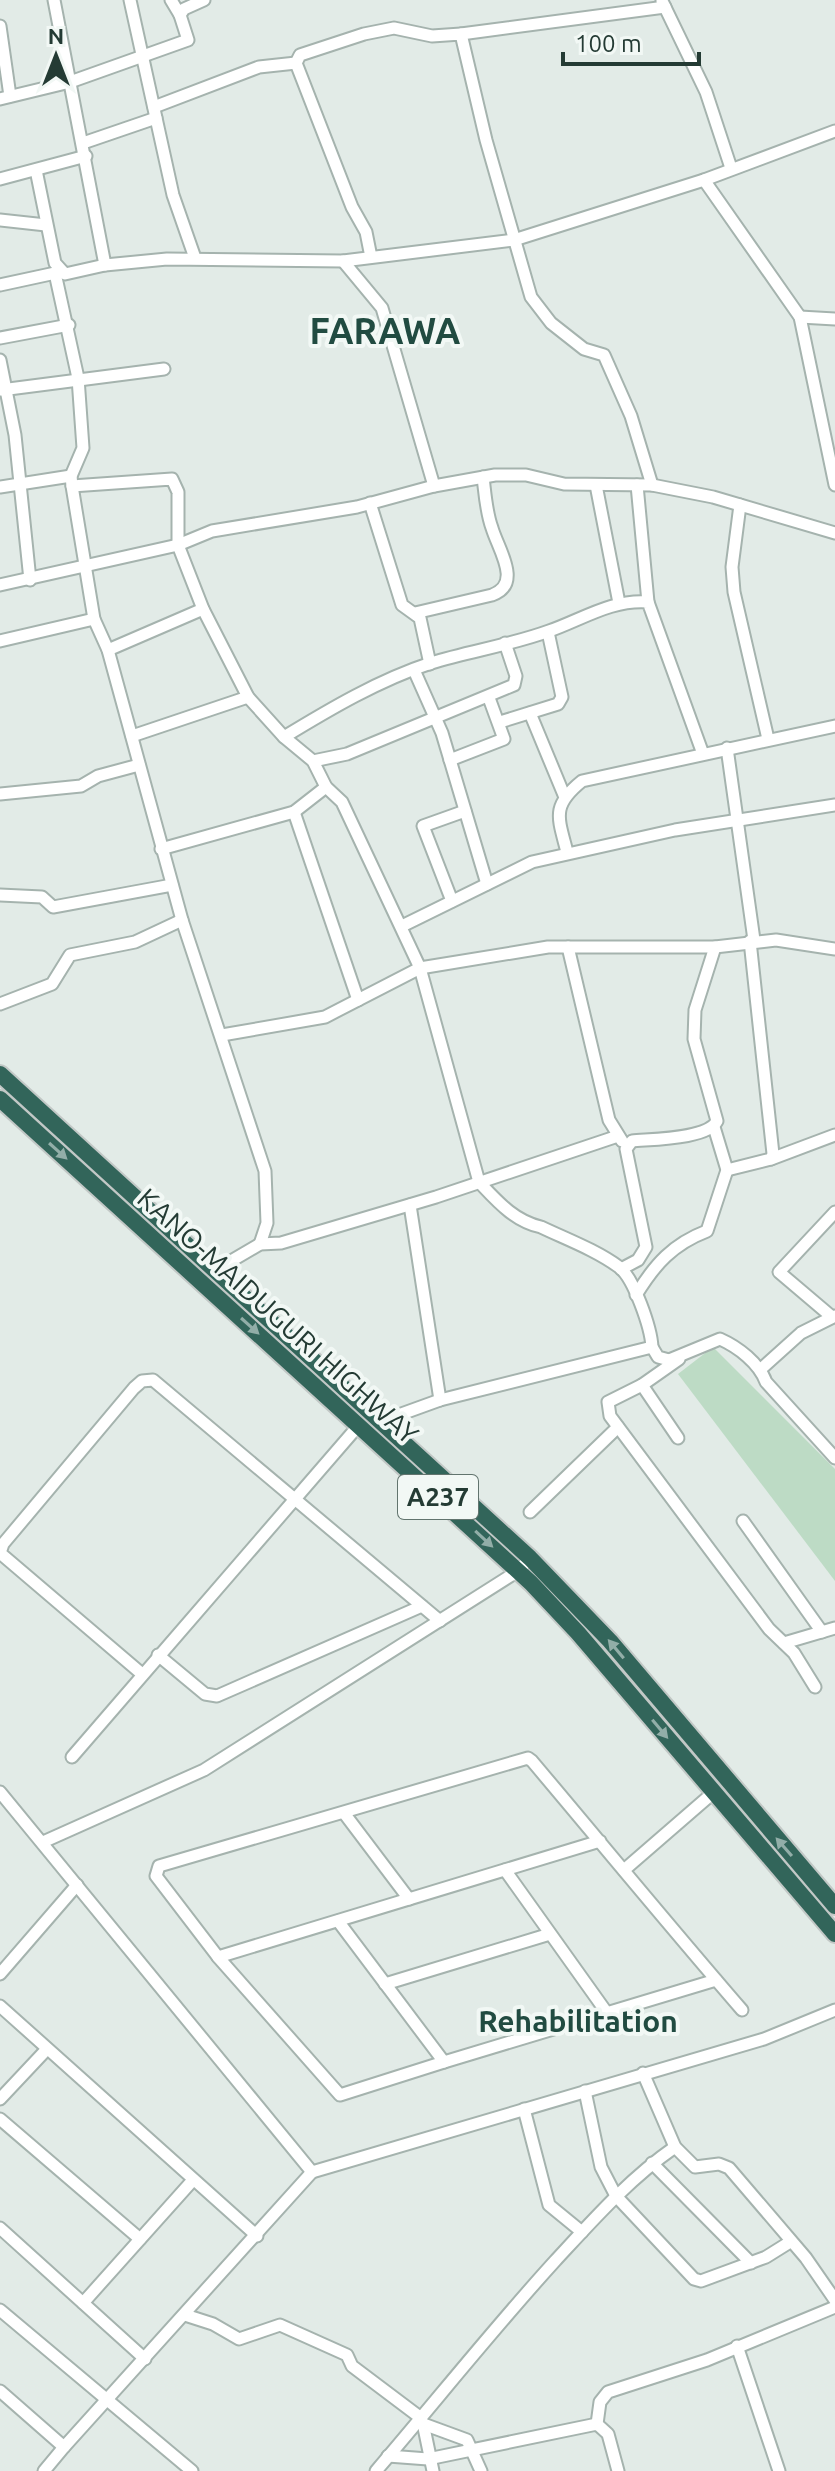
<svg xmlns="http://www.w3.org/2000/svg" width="835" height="2471" font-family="Ubuntu,sans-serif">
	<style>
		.green { fill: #bddbc5 }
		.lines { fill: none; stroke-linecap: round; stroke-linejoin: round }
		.minor-casing { stroke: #a5b3ae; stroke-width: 15 }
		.highway-casing { stroke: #c2c8c6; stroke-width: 20 }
		.minor { stroke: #fff; stroke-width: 11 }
		.highway { stroke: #32655a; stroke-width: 16 }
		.oneway { fill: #92aea8 }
		.labels { text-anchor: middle; stroke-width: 8; stroke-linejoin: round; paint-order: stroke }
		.shield { fill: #f2f8f5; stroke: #62746e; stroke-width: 2 }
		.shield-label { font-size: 26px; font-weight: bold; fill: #243b34 }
		.street-label { font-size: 28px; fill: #243b34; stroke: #f2f8f5 }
		.neighbourhood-label { font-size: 30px; font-weight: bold; fill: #214b41; stroke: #f2f8f5 }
		.district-label { font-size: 36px; font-weight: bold; fill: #214b41; stroke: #f2f8f5 }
	</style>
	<rect width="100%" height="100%" fill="#e2ebe7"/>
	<!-- green -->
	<path class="green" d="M713,1347L835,1469V1581L678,1374Z"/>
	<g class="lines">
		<!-- minor casing -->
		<g class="minor-casing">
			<g id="minor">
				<path d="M54,0L105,265"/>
				<path d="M130,0L173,195L195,258"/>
				<path d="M171,0L180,15"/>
				<path d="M662,1L706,92L731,168"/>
				<path d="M0,26L10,96"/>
				<path d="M461,34L665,7"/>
				<path d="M296,63L300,55L364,34L394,28L432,36L461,34L486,140L531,297L551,323L584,349L604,355L631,416L652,485"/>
				<path d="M296,63L352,207L366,232L371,257"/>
				<path d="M0,99L70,82L188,40L180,15L184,9L204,0"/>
				<path d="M154,107L259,67L296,63"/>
				<path d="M83,143L156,118"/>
				<path d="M36,170L55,263L65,274L105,265L167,259L343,261L514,240L704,180L835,131"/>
				<path d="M0,179L86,156"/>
				<path d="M704,180L800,317L835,485"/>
				<path d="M0,220L46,225"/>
				<path d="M343,261L382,308L434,486"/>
				<path d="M55,273L78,378L83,448L71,476L72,486L94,619L108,650L182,920L265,1171L267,1223L260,1244"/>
				<path d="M0,285L60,272"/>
				<path d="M800,317L835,319"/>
				<path d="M0,338L69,325"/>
				<path d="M0,360L15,435L30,580"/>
				<path d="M1,390L164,369"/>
				<path d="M596,485L619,603"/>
				<path d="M637,485L648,602"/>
				<path d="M72,486L172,479L178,492V545L203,609L248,697L284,737L313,761L326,787L342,802L420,968L479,1182C497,1201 514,1221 541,1227C566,1239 596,1250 619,1267C634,1278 651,1328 652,1347L440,1400L382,1421"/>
				<path d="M0,487L71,476"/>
				<path d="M370,503L402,605L420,618L430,664"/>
				<path d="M740,505L732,567L734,592L768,739"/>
				<path d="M0,585L178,545L212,531L357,507L434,486L495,475H526L564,484L652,485L713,497L835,533"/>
				<path d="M415,613L492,595C523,584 498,549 492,528C486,512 485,493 483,477"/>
				<path d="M0,641L94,619"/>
				<path d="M108,650L203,609"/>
				<path d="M414,670L442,733L487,884"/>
				<path d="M530,713L564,795"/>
				<path d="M500,722L558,704L562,697L548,632"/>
				<path d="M132,736L248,697"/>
				<path d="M284,737C330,709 379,680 431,663C470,651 511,645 549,631C581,620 612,599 648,602L703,754"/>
				<path d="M727,748L754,940"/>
				<path d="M450,760L504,739L489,698"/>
				<path d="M313,761L347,754L514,685L516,676L505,643"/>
				<path d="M0,794L81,786L98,776L139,765"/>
				<path d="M294,812L358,1000"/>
				<path d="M161,849L294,812L326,787"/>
				<path d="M567,852C558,817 551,806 582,781L835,726"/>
				<path d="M0,895L42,897L53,907L172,885"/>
				<path d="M452,901L423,826L465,811"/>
				<path d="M402,926L532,862L675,830L835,805"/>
				<path d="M568,947L609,1120L622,1141"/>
				<path d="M0,1004L52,984L70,955L135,942L182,920"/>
				<path d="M222,1035L325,1017L420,968L548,947H715L776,940L835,949"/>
				<path d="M771,1159L835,1135"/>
				<path d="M727,1170L771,1159L773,1154L750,941"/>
				<path d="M410,1205L440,1400"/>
				<path d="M621,1269L638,1260L646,1247L626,1149L632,1141C652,1139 708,1139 717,1121L694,1039L695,1010L715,947"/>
				<path d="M214,1271L260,1244L281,1243L436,1197L618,1136"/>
				<path d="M636,1295C655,1264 673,1244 707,1231L727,1170L714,1127"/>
				<path d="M832,1317L779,1272L835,1212"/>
				<path d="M652,1347L658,1357L669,1360L720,1339C738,1347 759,1363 766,1382L835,1458"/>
				<path d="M761,1369L801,1333L835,1316"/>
				<path d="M642,1385L608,1402L610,1416L769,1629L794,1653L815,1687"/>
				<path d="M678,1438L642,1385L679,1359"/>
				<path d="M530,1512L618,1427"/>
				<path d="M743,1521L822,1632"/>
				<path d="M784,1643L835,1628"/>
				<path d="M158,1655L205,1694L217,1696L422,1606"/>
				<path d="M142,1674L0,1553L3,1544L134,1388L142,1381L153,1380L440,1621"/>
				<path d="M72,1757L359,1425"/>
				<path d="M0,1792L312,2172L764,2039L835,2010"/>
				<path d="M344,1813L409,1899"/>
				<path d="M600,1841L218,1957L156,1876L159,1866L528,1758L532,1761C602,1844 671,1928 742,2010"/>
				<path d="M43,1842L204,1770L518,1571L530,1558"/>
				<path d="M505,1870L607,2013"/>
				<path d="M624,1870L714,1792"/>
				<path d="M218,1957L340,2095L444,2062L338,1921"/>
				<path d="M0,1974L77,1885"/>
				<path d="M385,1984L550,1934"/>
				<path d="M0,2006L257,2236"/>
				<path d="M444,2062L716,1980"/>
				<path d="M643,2073L675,2147L695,2167L719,2164L729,2168L806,2258L835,2300"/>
				<path d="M585,2091L601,2167L616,2196L694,2279L701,2281L766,2257L790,2242"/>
				<path d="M0,2099L47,2049"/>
				<path d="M524,2109L549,2205L582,2232"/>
				<path d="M0,2119L140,2239"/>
				<path d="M652,2163L751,2263"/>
				<path d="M0,2228L145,2359"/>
				<path d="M83,2303L193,2180"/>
				<path d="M0,2310L192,2471"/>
				<path d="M185,2315L213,2324L239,2339L280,2325L347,2355L352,2366L421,2418"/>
				<path d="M737,2346L779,2471"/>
				<path d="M0,2391L64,2447L312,2172"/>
				<path d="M418,2422L467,2440L481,2471"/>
				<path d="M423,2423L433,2471"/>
				<path d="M597,2424L600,2402L608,2392L707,2360L835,2307"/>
				<path d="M388,2456L428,2459L597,2424L608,2434L618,2471"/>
				<path d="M44,2471L64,2447"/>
				<path d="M376,2471C436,2401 493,2329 555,2261C593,2220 629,2179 675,2147"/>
			</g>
		</g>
		<!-- highway casing -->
		<g class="highway-casing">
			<g id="highway">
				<path d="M0,1074L530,1558L610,1641L835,1906"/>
				<path d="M0,1099L531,1583L578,1633L835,1934"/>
			</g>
		</g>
		<!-- minor -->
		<use href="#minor" class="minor"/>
		<!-- highway -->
		<use href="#highway" class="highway"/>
	</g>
	<!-- one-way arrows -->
	<defs><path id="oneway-solid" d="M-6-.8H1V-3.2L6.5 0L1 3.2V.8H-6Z" transform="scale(2)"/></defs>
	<g class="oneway">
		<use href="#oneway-solid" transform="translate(58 1151) rotate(42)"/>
		<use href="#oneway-solid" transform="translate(250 1326) rotate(42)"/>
		<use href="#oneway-solid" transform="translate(484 1539) rotate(43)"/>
		<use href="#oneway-solid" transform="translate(616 1649) rotate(-130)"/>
		<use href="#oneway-solid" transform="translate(660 1729) rotate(50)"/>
		<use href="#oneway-solid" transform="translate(784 1847) rotate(-131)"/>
	</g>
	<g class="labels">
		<!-- shield labels -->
		<rect class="shield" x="398" y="1475" width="80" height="44" rx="6"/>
		<g class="shield-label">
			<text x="438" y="1506">A237</text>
		</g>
		<!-- street labels -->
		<g class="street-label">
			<text transform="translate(278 1316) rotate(42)" y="10">KANO-MAIDUGURI HIGHWAY</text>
		</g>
		<!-- neighbourhood labels -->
		<g class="neighbourhood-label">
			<text x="578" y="2032">Rehabilitation</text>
		</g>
		<!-- district labels -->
		<g class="district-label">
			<text x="385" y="344">FARAWA</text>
		</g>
	</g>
	<!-- north arrow -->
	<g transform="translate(56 56)" stroke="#f2f8f5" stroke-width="6" paint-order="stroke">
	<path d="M0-6L14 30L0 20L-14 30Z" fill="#243b34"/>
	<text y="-12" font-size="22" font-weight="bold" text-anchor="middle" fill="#243b34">N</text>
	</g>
	<!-- scale -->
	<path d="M563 52v12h136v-12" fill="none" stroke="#243b34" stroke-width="4"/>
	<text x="575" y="52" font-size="24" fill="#243b34" stroke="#f2f8f5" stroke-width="6" paint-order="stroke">100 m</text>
</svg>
